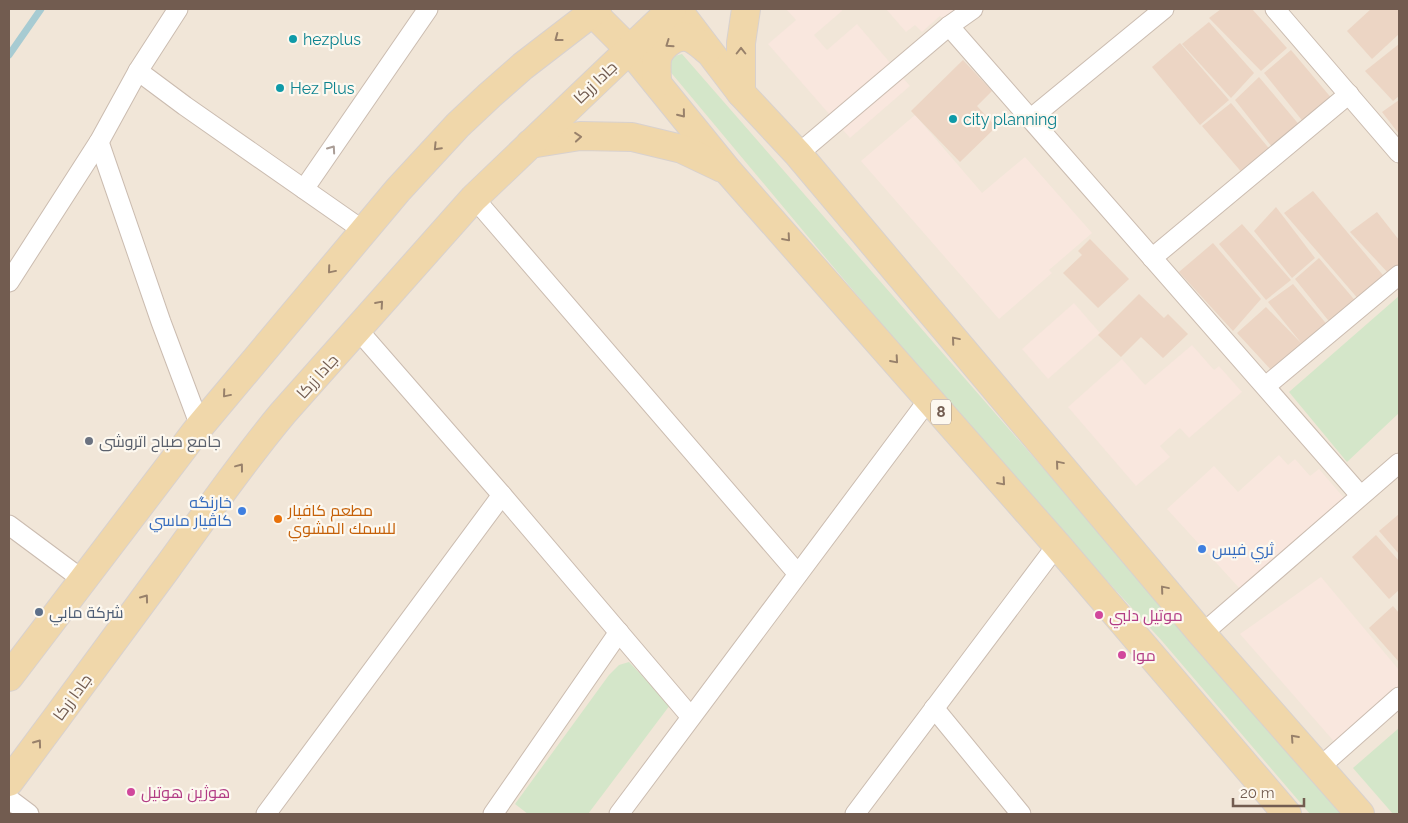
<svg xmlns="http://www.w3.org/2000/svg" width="1408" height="823" font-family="Raleway,Cairo,sans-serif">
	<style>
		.residential { fill: #f1e6d8 }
		.commercial { fill: #f9e7de }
		.green { fill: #d4e6c9 }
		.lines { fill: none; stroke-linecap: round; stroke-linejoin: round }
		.stream { stroke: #a7cbd2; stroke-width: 7 }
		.building { fill: #ecd5c4 }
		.street-casing { stroke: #cbbcb0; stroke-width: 21 }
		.primary-casing { stroke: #d8d1ce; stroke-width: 30 }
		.street { stroke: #fff; stroke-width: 19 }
		.primary { stroke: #f0d7aa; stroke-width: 28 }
		.oneway { stroke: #98816b }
		.oneway2 { stroke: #aa9d96 }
		.culture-dot { fill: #0f9aa8; stroke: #fdf8ef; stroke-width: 2 }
		.worship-dot { fill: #6b7280; stroke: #fdf8ef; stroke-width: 2 }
		.shop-dot { fill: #3f7fe0; stroke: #fdf8ef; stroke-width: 2 }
		.food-dot { fill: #e8710a; stroke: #fdf8ef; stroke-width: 2 }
		.service-dot { fill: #5c6f8a; stroke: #fdf8ef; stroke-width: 2 }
		.hotel-dot { fill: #d1479c; stroke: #fdf8ef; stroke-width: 2 }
		.labels { text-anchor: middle; stroke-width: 4.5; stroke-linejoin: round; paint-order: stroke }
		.shield { fill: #fdf8ef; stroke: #9c8b80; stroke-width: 1 }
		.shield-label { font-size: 15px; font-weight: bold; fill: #725c50 }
		.culture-label { font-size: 16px; fill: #0d838f; stroke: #fdf8ef; text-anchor: start }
		.street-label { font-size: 16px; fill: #725c50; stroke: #fdf8ef }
		.worship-label { font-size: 16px; fill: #5b616d; stroke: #fdf8ef; text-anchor: start }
		.shop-label { font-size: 16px; fill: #366cbe; stroke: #fdf8ef; text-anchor: end }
		.food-label { font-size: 16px; fill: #c56008; stroke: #fdf8ef; text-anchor: start }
		.service-label { font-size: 16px; fill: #4e5e75; stroke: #fdf8ef; text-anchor: start }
		.hotel-label { font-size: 16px; fill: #b23c85; stroke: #fdf8ef; text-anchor: start }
	</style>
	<rect width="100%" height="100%" fill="#faf4e9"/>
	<!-- residential -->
	<rect class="residential" x="9" y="9" width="1390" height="805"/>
	<!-- commercial -->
	<g class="commercial">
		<path d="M786,9H841L842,11L814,35L827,50L857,24L910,86L850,138L768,44L796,20Z"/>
		<path d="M886,9H956L944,20L940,16L922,32L915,25L906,32Z"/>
		<path d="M915,115L982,193L1025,157L1092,233L1049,270L1052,273L999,319L861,161Z"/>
		<path d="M1074,303L1100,333L1048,379L1022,349Z"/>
		<path d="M1192,345L1214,370L1219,366L1242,392L1189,438L1180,428L1160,446L1170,457L1136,486L1068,407L1122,359L1145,385Z"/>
		<path d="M1279,455L1288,465L1295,459L1310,476L1319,469L1344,498L1242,591L1167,509L1214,466L1238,492Z"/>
		<path d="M1321,577L1399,670V694L1338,746L1240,634Z"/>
	</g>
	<!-- green -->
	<g class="green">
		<path d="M682,54L1233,686L1341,814H1310L1162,641L995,458L830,263L668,69L671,57Z"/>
		<path d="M1399,296V413L1347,462L1289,392Z"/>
		<path d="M629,662L670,705L588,814H528L515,804L609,675L619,665Z"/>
		<path d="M1399,728V814H1393L1353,768Z"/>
	</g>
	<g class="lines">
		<!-- stream -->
		<path class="stream" d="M9,55L41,9"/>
	</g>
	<!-- building -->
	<g class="building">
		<path d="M1221,9H1252L1287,48L1261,71L1209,18Z"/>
		<path d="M1371,9H1399V34L1372,59L1347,31Z"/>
		<path d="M1209,22L1254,73L1231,98L1182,44Z"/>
		<path d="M1180,43L1229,100L1200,125L1152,67Z"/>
		<path d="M1399,44V96L1393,101L1365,71Z"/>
		<path d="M1291,50L1333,100L1305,124L1264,73Z"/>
		<path d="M963,60L992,91L977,106L996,127L960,162L911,111Z"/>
		<path d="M1259,77L1301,127L1276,152L1235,100Z"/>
		<path d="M1399,100V134L1382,112Z"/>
		<path d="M1231,103L1272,152L1244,175L1202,126Z"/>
		<path d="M1313,191L1387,280L1360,301L1284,213Z"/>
		<path d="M1276,207L1315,258L1292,278L1254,231Z"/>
		<path d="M1377,212L1399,240V268L1390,275L1350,232Z"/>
		<path d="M1242,224L1291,280L1266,300L1219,244Z"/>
		<path d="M1090,239L1129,279L1098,308L1063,273L1082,255L1078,251Z"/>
		<path d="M1213,243L1261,299L1233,331L1179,272Z"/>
		<path d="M1319,258L1358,304L1332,325L1295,279Z"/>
		<path d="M1293,284L1329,327L1283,383L1237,333L1266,307L1302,344L1268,302Z"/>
		<path d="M1139,294L1164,318L1168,314L1188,334L1163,358L1141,337L1121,357L1098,335Z"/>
		<path d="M1399,514V554L1379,531Z"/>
		<path d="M1376,535L1399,561V590L1389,599L1352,557Z"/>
		<path d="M1393,606L1399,613V662L1369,628Z"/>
	</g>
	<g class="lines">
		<!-- street casing -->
		<g class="street-casing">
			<g id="street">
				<path d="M1275,9L1399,153"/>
				<path d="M949,26L1360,495"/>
				<path d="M138,71L185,106L364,231"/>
				<path d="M1030,119L1164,9"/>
				<path d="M99,142L161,322L200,426"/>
				<path d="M798,154L949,26L973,9"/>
				<path d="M304,189L428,9"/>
				<path d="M474,198L798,574"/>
				<path d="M1152,258L1349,94"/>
				<path d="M9,282L99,142L138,71L178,9"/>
				<path d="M358,330L502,495L691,717"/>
				<path d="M1266,386L1399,275"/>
				<path d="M9,525L83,580"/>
				<path d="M1202,634L1399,463"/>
				<path d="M934,708L1021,814"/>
				<path d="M1320,767L1399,697"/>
				<path d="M9,799L29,814"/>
				<path d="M266,814L502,495"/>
				<path d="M493,814L619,632"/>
				<path d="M619,814L929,399"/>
				<path d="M855,814L1057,545"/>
			</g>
		</g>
		<!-- primary casing -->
		<g class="primary-casing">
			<g id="primary">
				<path d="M677,9L741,93L798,154L1202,634L1360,814"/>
				<path d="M592,12L629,49L728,171L1057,545L1287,814"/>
				<path d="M657,83C657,76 656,67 657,59C660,46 677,33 690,38C696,40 702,46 707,50"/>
				<path d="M741,93V43L746,9"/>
				<path d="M530,144L580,136L632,137L682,149L722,168"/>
				<path d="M9,677L200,426L398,190L458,125L490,95L523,66L597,9"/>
				<path d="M9,782C62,711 114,640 167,568C205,516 241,463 283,413L474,198L672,9"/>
			</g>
		</g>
		<!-- street -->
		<use href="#street" class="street"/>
		<!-- primary -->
		<use href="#primary" class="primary"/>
	</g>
	<!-- one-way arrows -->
	<defs><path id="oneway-chevron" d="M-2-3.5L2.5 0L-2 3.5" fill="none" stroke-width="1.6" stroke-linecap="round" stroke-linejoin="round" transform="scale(1.25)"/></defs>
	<g class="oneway">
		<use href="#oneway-chevron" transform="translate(558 38) rotate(143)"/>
		<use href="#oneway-chevron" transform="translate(669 44) rotate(145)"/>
		<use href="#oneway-chevron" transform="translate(741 51) rotate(-90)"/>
		<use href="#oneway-chevron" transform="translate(682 114) rotate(51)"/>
		<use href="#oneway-chevron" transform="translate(578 137) rotate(-5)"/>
		<use href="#oneway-chevron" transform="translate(437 147) rotate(134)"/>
		<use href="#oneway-chevron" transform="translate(787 238) rotate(49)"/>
		<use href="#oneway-chevron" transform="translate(331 270) rotate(130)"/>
		<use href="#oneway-chevron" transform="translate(380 304) rotate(-49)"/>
		<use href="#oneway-chevron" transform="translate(955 340) rotate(-130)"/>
		<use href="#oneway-chevron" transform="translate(895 360) rotate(49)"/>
		<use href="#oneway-chevron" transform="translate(226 394) rotate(130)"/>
		<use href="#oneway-chevron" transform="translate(1059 464) rotate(-130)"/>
		<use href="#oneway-chevron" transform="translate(240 467) rotate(-53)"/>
		<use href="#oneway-chevron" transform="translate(1002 482) rotate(49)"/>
		<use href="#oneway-chevron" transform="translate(1164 589) rotate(-130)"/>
		<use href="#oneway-chevron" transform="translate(145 598) rotate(-54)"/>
		<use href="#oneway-chevron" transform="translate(1294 738) rotate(-132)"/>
		<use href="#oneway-chevron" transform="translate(38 743) rotate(-54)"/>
	</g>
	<use class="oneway2" href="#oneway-chevron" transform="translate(332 149) rotate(-55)"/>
	<!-- markers -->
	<g class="culture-dot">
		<circle cx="293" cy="39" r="5"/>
		<circle cx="280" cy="88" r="5"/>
		<circle cx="953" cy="119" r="5"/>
	</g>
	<circle class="worship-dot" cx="89" cy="441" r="5"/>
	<g class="shop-dot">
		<circle cx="242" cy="511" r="5"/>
		<circle cx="1202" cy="549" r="5"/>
	</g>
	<circle class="food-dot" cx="278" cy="519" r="5"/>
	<circle class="service-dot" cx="39" cy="612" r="5"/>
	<g class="hotel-dot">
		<circle cx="1099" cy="615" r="5"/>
		<circle cx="1122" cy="655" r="5"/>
		<circle cx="131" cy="792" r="5"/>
	</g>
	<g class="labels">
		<!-- shield labels -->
		<rect class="shield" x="931" y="399.5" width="20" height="25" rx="4"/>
		<g class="shield-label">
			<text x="941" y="417">8</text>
		</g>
		<!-- culture labels -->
		<g class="culture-label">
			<text x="303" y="45">hezplus</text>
			<text x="290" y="94">Hez Plus</text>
			<text x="963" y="125">city planning</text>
		</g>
		<!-- street labels -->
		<g class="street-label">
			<text transform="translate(595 82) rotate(-44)" y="6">جادا زرکا</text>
			<text transform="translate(317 376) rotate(-48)" y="6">جادا زرکا</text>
			<text transform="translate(72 697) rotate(-54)" y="6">جادا زرکا</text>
		</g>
		<!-- worship labels -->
		<g class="worship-label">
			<text x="99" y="447">جامع صباح اتروشى</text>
		</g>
		<!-- shop labels -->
		<g class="shop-label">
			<text x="232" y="508">خارنگه<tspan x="232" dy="18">كاڤيار ماسي</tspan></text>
			<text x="1212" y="555" text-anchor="start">ثري فيس</text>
		</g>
		<!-- food labels -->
		<g class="food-label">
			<text x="288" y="516">مطعم كافيار<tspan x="288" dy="18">للسمك المشوي</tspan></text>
		</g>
		<!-- service labels -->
		<g class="service-label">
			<text x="49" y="618">شركة مابي</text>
		</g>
		<!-- hotel labels -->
		<g class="hotel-label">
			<text x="1109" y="621">موتيل دلبي</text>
			<text x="1132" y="661">موا</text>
			<text x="141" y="798">هوژين هوتيل</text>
		</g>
	</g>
	<!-- border -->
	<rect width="1408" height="823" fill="none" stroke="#725c50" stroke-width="20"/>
	<!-- scale -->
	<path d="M1233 798v8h71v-8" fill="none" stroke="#725c50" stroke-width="2.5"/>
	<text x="1240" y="798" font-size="15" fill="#725c50" stroke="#fdf8ef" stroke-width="4" paint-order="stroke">20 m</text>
</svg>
